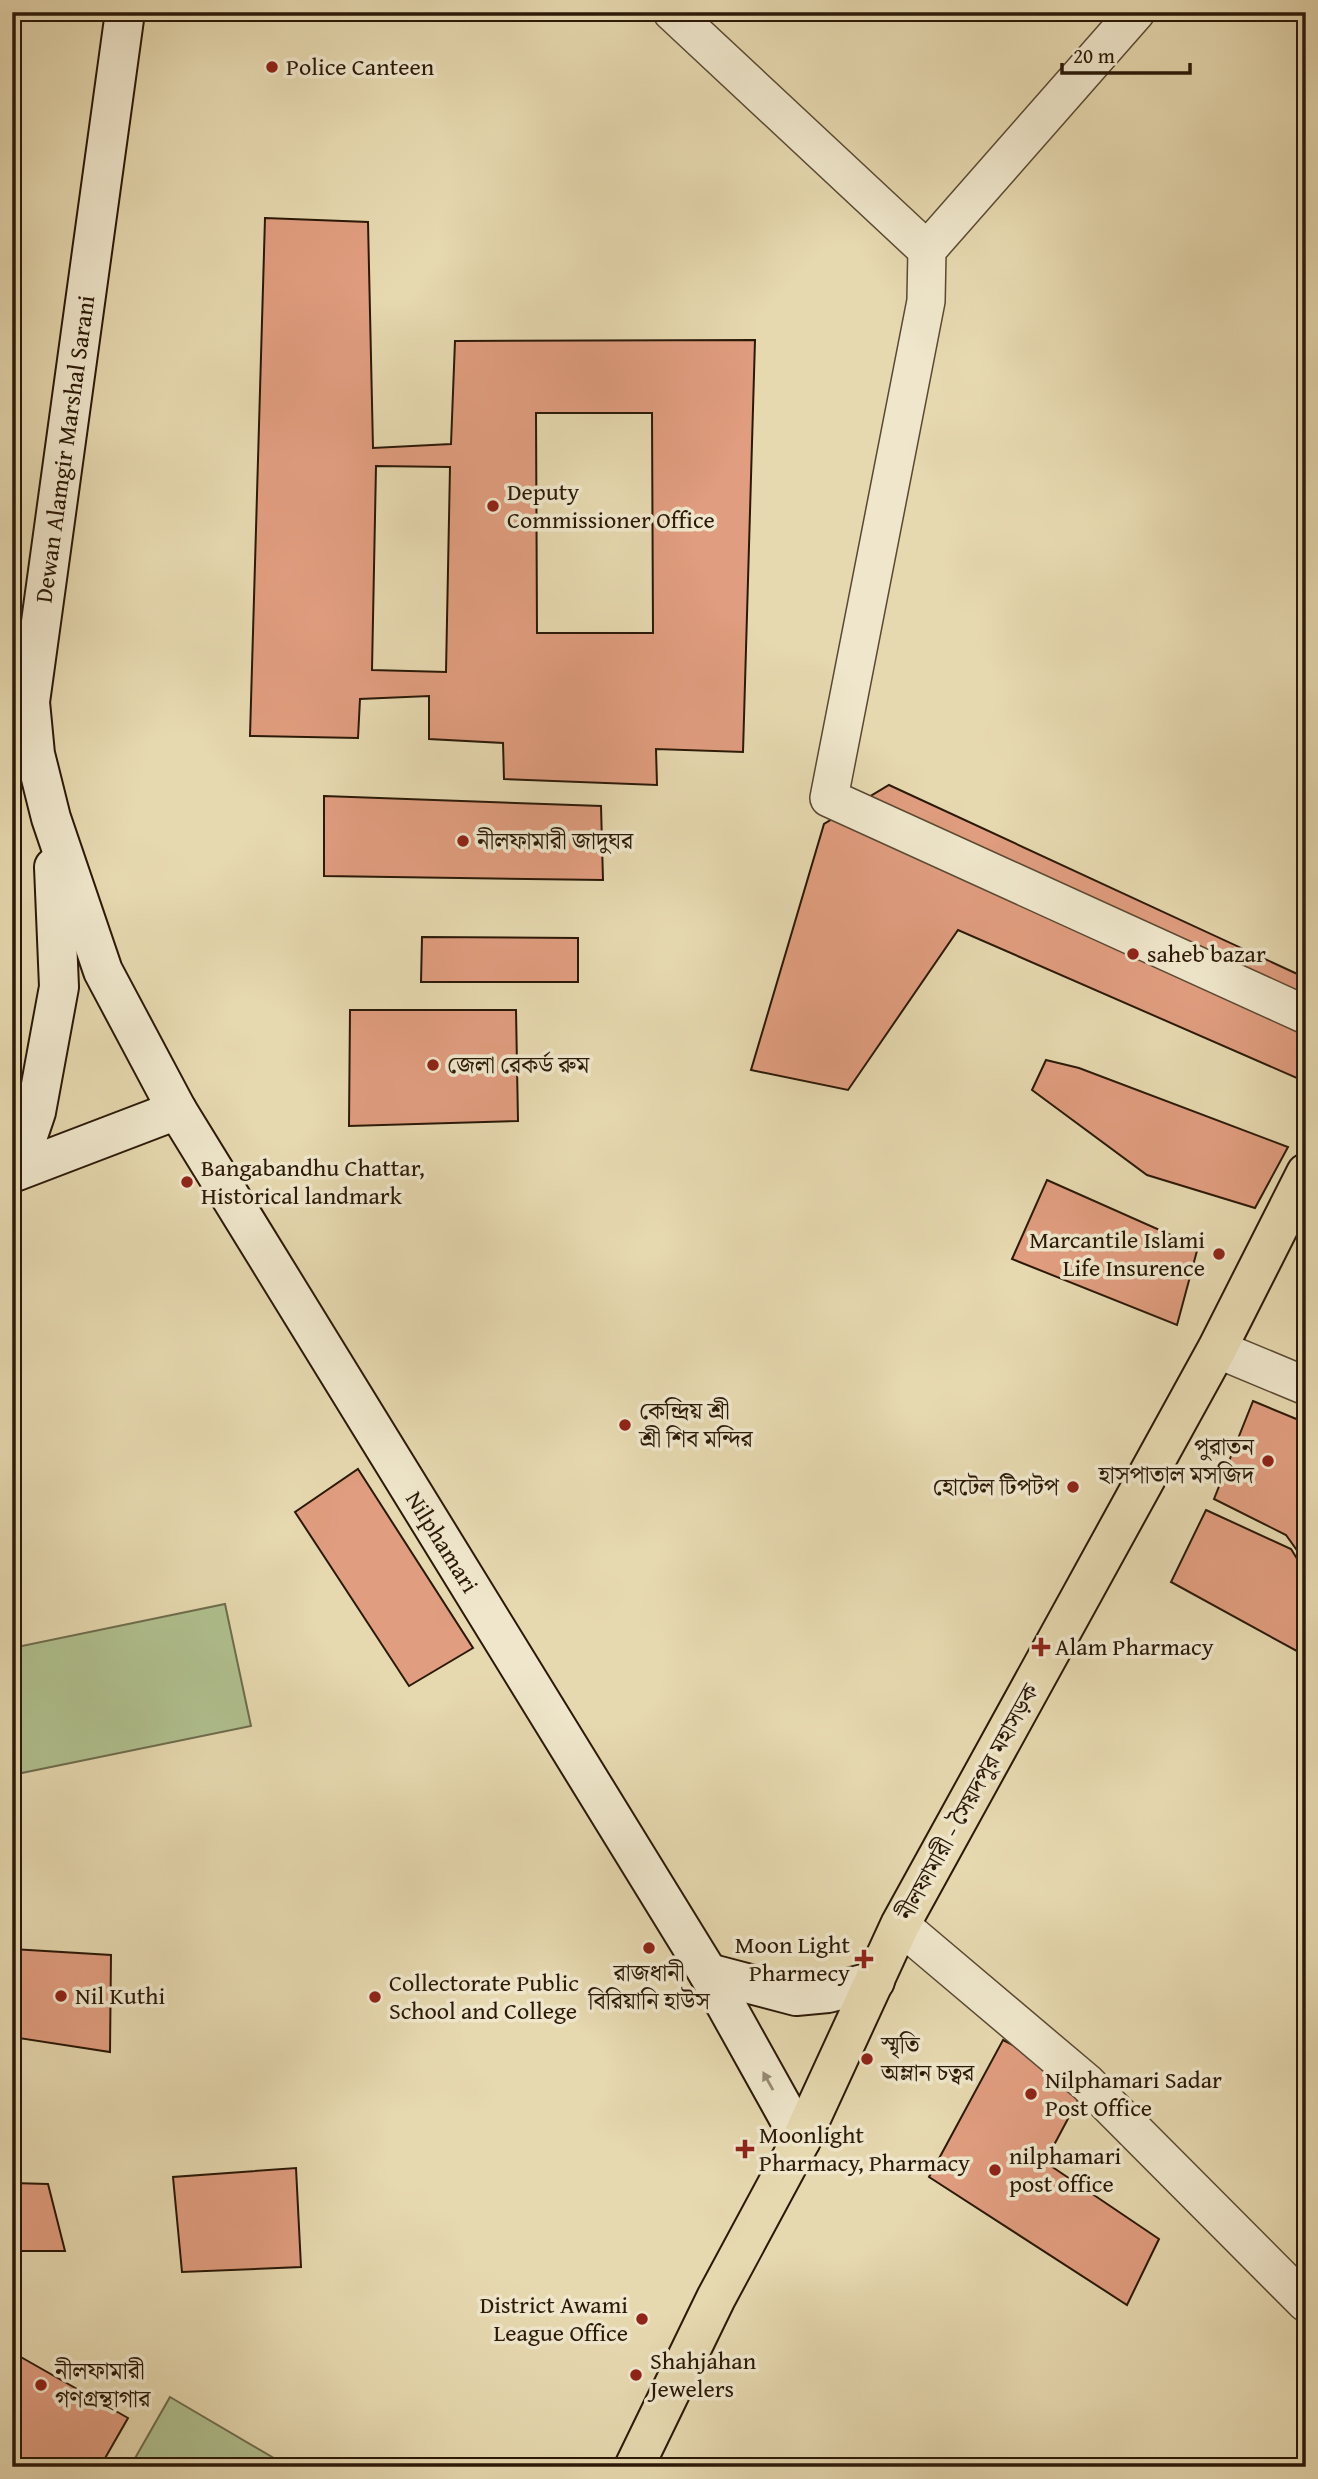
<svg xmlns="http://www.w3.org/2000/svg" width="1318" height="2479" font-family="'Gentium Book Plus','Noto Serif Bengali',serif">
	<style>
		.green { fill: #b0c08f; stroke: #6e6c4c; stroke-width: 2 }
		.building { fill: #e09d7f; stroke: #2b1908; stroke-width: 2; fill-rule: evenodd }
		.lines { fill: none; stroke-linecap: round; stroke-linejoin: round }
		.street-casing { stroke: #5a4932; stroke-width: 40 }
		.secondary-casing { stroke: #2b1908; stroke-width: 42 }
		.primary-casing { stroke: #2b1908; stroke-width: 42 }
		.street { stroke: #efe6cb; stroke-width: 37 }
		.secondary { stroke: #efe6cb; stroke-width: 38 }
		.primary { stroke: #e6d8af; stroke-width: 38 }
		.oneway { fill: #978a73 }
		.poi-dot { fill: #8f2418; stroke: #efe6cb; stroke-width: 2.5 }
		.labels { text-anchor: middle; stroke-width: 7; stroke-linejoin: round; paint-order: stroke }
		.poi-label { font-size: 24px; fill: #2b1908; stroke: #efe6cb; text-anchor: start }
		.street-label { font-size: 24px; fill: #2b1908; stroke: #efe6cb }
	</style>
	<rect width="100%" height="100%" fill="#e6d8af"/>
	<filter id="stains"><feTurbulence type="fractalNoise" baseFrequency=".00286" numOctaves="4"/><feColorMatrix values="0 0 0 0 .2 0 0 0 0 .09 0 0 0 0 .02 0 0 0 .5 -.17"/></filter>
	<radialGradient id="worn" r=".72"><stop offset=".6" stop-color="#630" stop-opacity="0"/><stop offset="1" stop-color="#630" stop-opacity=".3"/></radialGradient>
	<!-- green -->
	<g class="green">
		<path d="M225,1604L251,1726L12,1775V1648Z"/>
		<path d="M170,2397L289,2467H130Z"/>
	</g>
	<!-- building -->
	<g class="building">
		<path d="M265,218L368,222L373,448L451,444L455,341L755,340L743,752L656,749L657,785L504,779L503,743L429,739V696L360,699L358,738L250,736ZM536,413H652L653,633H537ZM376,466L450,467L446,672L372,670Z"/>
		<path d="M889,785L1306,978V1082L958,930L848,1090L751,1070L824,824Z"/>
		<path d="M324,796L601,806L603,880L324,876Z"/>
		<path d="M422,937L578,938V982H421Z"/>
		<path d="M350,1010H516L518,1121L349,1126Z"/>
		<path d="M1046,1060L1079,1068L1288,1147L1255,1208L1147,1175L1032,1090Z"/>
		<path d="M1047,1180L1198,1247L1177,1325L1012,1259Z"/>
		<path d="M1253,1401L1306,1423V1563L1286,1535L1214,1499Z"/>
		<path d="M358,1469L473,1648L409,1686L295,1512Z"/>
		<path d="M1206,1510L1291,1549L1306,1573V1656L1171,1582Z"/>
		<path d="M12,1949L111,1955L110,2052L12,2037Z"/>
		<path d="M1003,2040L1087,2083L1045,2162L1159,2239L1127,2305L929,2177Z"/>
		<path d="M296,2168L301,2267L182,2272L173,2177Z"/>
		<path d="M12,2183L48,2184L65,2251H12Z"/>
		<path d="M12,2352L128,2418L100,2467H12Z"/>
	</g>
	<g class="lines">
		<!-- street casing -->
		<g class="street-casing">
			<g id="street">
				<path d="M672,12L927,250"/>
				<path d="M1136,12L927,250L926,301L829,798L1306,1015"/>
				<path d="M1217,1349L1306,1386"/>
				<path d="M900,1925L1087,2083L1306,2303"/>
			</g>
		</g>
		<!-- secondary casing -->
		<g class="secondary-casing">
			<g id="secondary">
				<path d="M125,12L30,702L35,754L51,818L103,971L177,1110L708,1973L801,2140"/>
				<path d="M16,1171L36,1112L59,987L54,867"/>
				<path d="M12,1173L177,1110"/>
				<path d="M708,1973L796,1996L828,1993L875,1981"/>
			</g>
		</g>
		<!-- primary casing -->
		<g class="primary-casing">
			<path id="primary" d="M634,2467L716,2298L801,2140L900,1925L1217,1349L1306,1173"/>
		</g>
		<!-- street -->
		<use href="#street" class="street"/>
		<!-- secondary -->
		<use href="#secondary" class="secondary"/>
		<!-- primary -->
		<use href="#primary" class="primary"/>
	</g>
	<!-- one-way arrows -->
	<defs><path id="oneway-solid" d="M-6-.8H1V-3.2L6.5 0L1 3.2V.8H-6Z" transform="scale(1.75)"/></defs>
	<use class="oneway" href="#oneway-solid" transform="translate(768 2081) rotate(-119)"/>
	<!-- markers -->
	<g class="poi-dot">
		<circle cx="272" cy="67" r="7"/>
		<circle cx="493" cy="506" r="7"/>
		<circle cx="463" cy="841" r="7"/>
		<circle cx="1133" cy="954" r="7"/>
		<circle cx="433" cy="1065" r="7"/>
		<circle cx="187" cy="1182" r="7"/>
		<circle cx="1219" cy="1254" r="7"/>
		<circle cx="625" cy="1425" r="7"/>
		<circle cx="1268" cy="1461" r="7"/>
		<circle cx="1073" cy="1487" r="7"/>
		<path d="M1037.5 1636.5h7v7h7v7h-7v7h-7v-7h-7v-7h7z"/>
		<circle cx="649" cy="1948" r="7"/>
		<path d="M860.5 1948.5h7v7h7v7h-7v7h-7v-7h-7v-7h7z"/>
		<circle cx="61" cy="1996" r="7"/>
		<circle cx="375" cy="1997" r="7"/>
		<circle cx="867" cy="2059" r="7"/>
		<circle cx="1031" cy="2094" r="7"/>
		<path d="M741.5 2138.5h7v7h7v7h-7v7h-7v-7h-7v-7h7z"/>
		<circle cx="995" cy="2170" r="7"/>
		<circle cx="642" cy="2319" r="7"/>
		<circle cx="636" cy="2375" r="7"/>
		<circle cx="41" cy="2385" r="7"/>
	</g>
	<g class="labels">
		<!-- poi labels -->
		<g class="poi-label">
			<text x="286" y="75">Police Canteen</text>
			<text x="507" y="500">Deputy<tspan x="507" dy="28">Commissioner Office</tspan></text>
			<text x="477" y="849">নীলফামারী জাদুঘর</text>
			<text x="1147" y="962">saheb bazar</text>
			<text x="447" y="1073">জেলা রেকর্ড রুম</text>
			<text x="201" y="1176">Bangabandhu Chattar,<tspan x="201" dy="28">Historical landmark</tspan></text>
			<text x="1205" y="1248" text-anchor="end">Marcantile Islami<tspan x="1205" dy="28">Life Insurence</tspan></text>
			<text x="639" y="1419">কেন্দ্রিয় শ্রী<tspan x="639" dy="28">শ্রী শিব মন্দির</tspan></text>
			<text x="1254" y="1455" text-anchor="end">পুরাতন<tspan x="1254" dy="28">হাসপাতাল মসজিদ</tspan></text>
			<text x="1059" y="1495" text-anchor="end">হোটেল টিপটপ</text>
			<text x="1055" y="1655">Alam Pharmacy</text>
			<text x="850" y="1953" text-anchor="end">Moon Light<tspan x="850" dy="28">Pharmecy</tspan></text>
			<text x="649" y="1981" text-anchor="middle">রাজধানী<tspan x="649" dy="28">বিরিয়ানি হাউস</tspan></text>
			<text x="389" y="1991">Collectorate Public<tspan x="389" dy="28">School and College</tspan></text>
			<text x="75" y="2004">Nil Kuthi</text>
			<text x="881" y="2053">স্মৃতি<tspan x="881" dy="28">অম্লান চত্বর</tspan></text>
			<text x="1045" y="2088">Nilphamari Sadar<tspan x="1045" dy="28">Post Office</tspan></text>
			<text x="759" y="2143">Moonlight<tspan x="759" dy="28">Pharmacy, Pharmacy</tspan></text>
			<text x="1009" y="2164">nilphamari<tspan x="1009" dy="28">post office</tspan></text>
			<text x="628" y="2313" text-anchor="end">District Awami<tspan x="628" dy="28">League Office</tspan></text>
			<text x="650" y="2369">Shahjahan<tspan x="650" dy="28">Jewelers</tspan></text>
			<text x="55" y="2379">নীলফামারী<tspan x="55" dy="28">গণগ্রন্থাগার</tspan></text>
		</g>
		<!-- street labels -->
		<g class="street-label">
			<text transform="translate(65 449) rotate(-82)" y="8">Dewan Alamgir Marshal Sarani</text>
			<text transform="translate(442 1542) rotate(58)" y="8">Nilphamari</text>
			<text transform="translate(968 1802) rotate(-61)" y="8">নীলফামারী - সৈয়দপুর মহাসড়ক</text>
		</g>
	</g>
	<!-- margin -->
	<rect width="1318" height="2479" fill="none" stroke="#e6d8af" stroke-width="42"/>
	<rect x="14" y="14" width="1290" height="2451" fill="none" stroke="#2b1908" stroke-width="3.5"/>
	<rect x="21" y="21" width="1276" height="2437" fill="none" stroke="#2b1908" stroke-width="2"/>
	<!-- scale -->
	<path d="M1062 63v10h128v-10" fill="none" stroke="#2b1908" stroke-width="3.5"/>
	<text x="1073" y="63" font-size="21" fill="#2b1908" stroke="#efe6cb" stroke-width="5" paint-order="stroke">20 m</text>
	<rect width="100%" height="100%" filter="url(#stains)"/>
	<rect width="100%" height="100%" fill="url(#worn)"/>
</svg>
